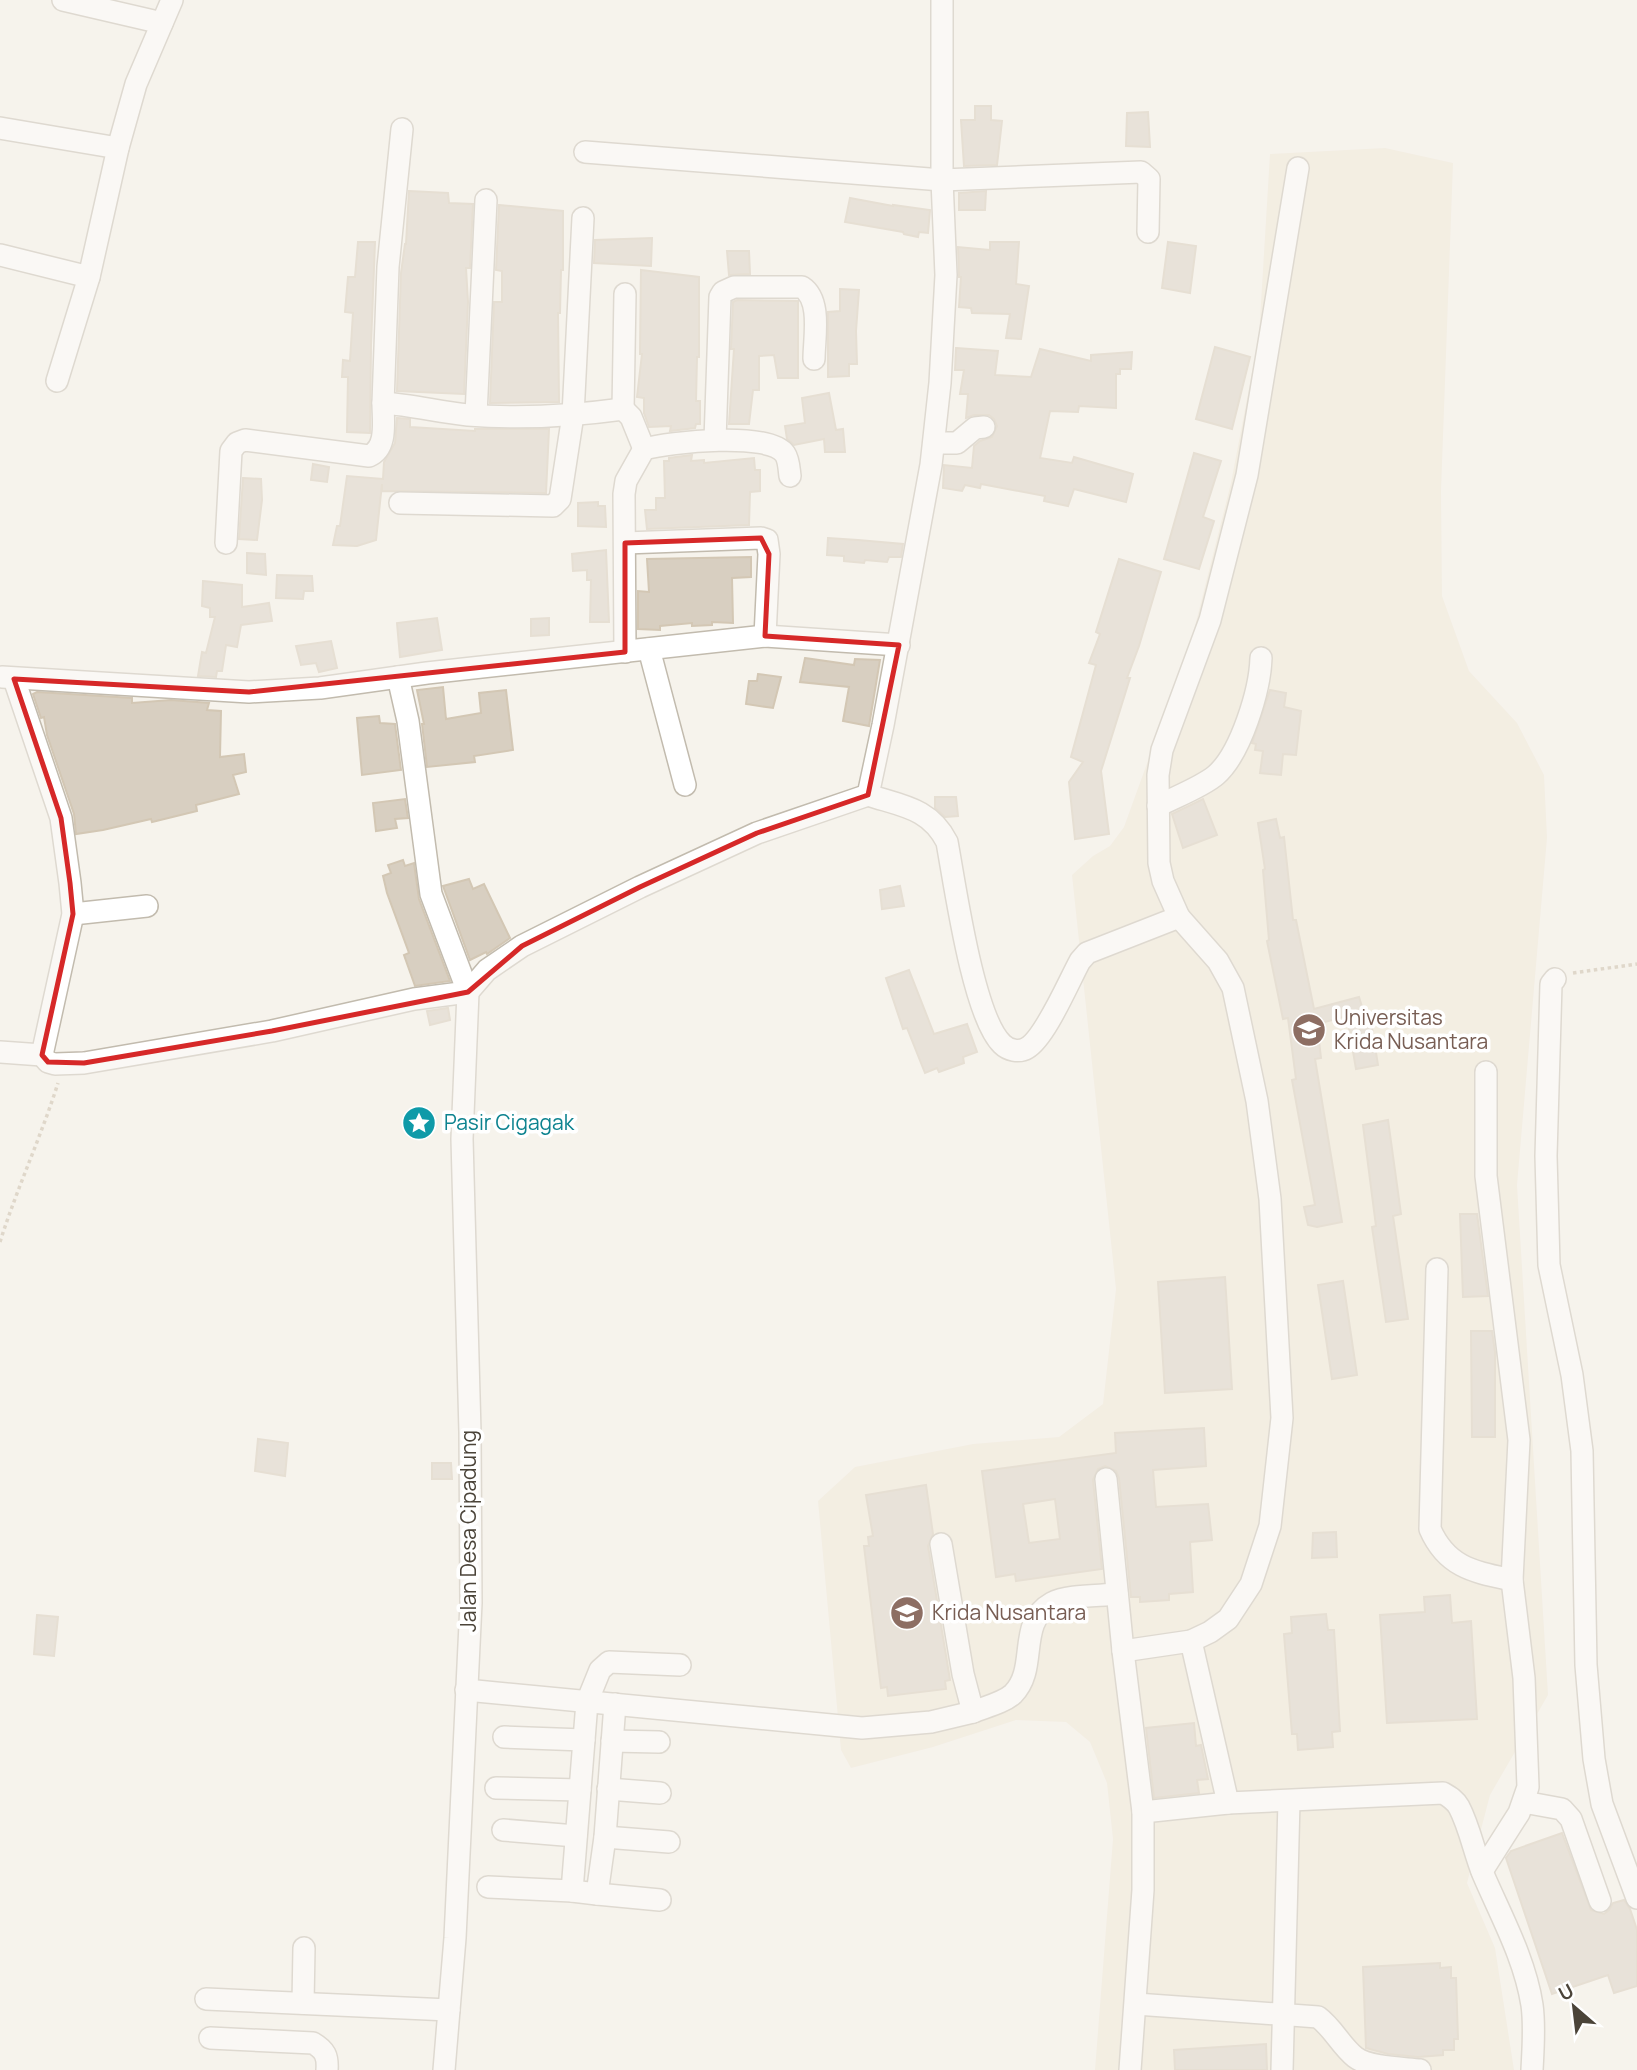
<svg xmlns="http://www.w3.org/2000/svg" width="1637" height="2070" font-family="Manrope,sans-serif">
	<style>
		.education { fill: #efe8d6 }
		.building { fill: #d8cfc1; stroke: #d3c7b4; stroke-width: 2; fill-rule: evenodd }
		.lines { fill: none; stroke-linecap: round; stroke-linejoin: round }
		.minor-casing { stroke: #c2bbae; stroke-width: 24 }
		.path { stroke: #c4b79f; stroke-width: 3.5; stroke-dasharray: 3.5 3.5; stroke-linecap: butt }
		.minor { stroke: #fff; stroke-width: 21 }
		.marked { fill: none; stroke: #d62828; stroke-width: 5; stroke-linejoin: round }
		.labels { text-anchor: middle; stroke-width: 7; stroke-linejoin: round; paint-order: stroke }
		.education-label { font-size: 21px; fill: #785e54; stroke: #fff; text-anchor: start }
		.culture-label { font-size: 21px; fill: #0d838f; stroke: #fff; text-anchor: start }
		.street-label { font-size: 21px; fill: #4b4439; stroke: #fff }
	</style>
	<rect width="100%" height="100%" fill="#f6f3ec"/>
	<!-- education -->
	<path class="education" d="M1385,148L1453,163L1441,491L1442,596L1469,671L1517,723L1544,775L1547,838L1517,1185L1548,1695L1490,1795L1467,1883L1495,1948L1514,2070H1095L1113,1839L1107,1783L1090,1742L1066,1722L1016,1720L933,1747L851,1768L841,1750L818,1501L855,1467L973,1444L1059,1437L1103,1404L1116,1289L1072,875L1093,856L1110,846L1124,827L1191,642L1231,483L1259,336L1270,154Z"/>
	<!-- building -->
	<g class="building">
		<path d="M975,106H991V120L1002,121L997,165L964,166L961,120H975Z"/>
		<path d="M1148,112L1150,147L1126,146L1127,113Z"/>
		<path d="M409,191L448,193L449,203L473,204L470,268H466L468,302L464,394L397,391L401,273L405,244H406Z"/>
		<path d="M986,191L985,210H959V193Z"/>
		<path d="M850,198L893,206V205L930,210L928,233L919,232L918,237L904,234L903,232L845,222Z"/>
		<path d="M499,205L563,211V270H561L560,313H558L559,402L490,403L494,302H502V271L496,270Z"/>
		<path d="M652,238L651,266L594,263L595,240Z"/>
		<path d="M358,242H375L371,345L370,433L347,432L348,377H342L343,360L350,361L353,313L345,312L348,277H355Z"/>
		<path d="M990,242H1019L1016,284L1029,286L1021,339L1006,338L1010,314L972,313L971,308L959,307L961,277H959L958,247L990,250Z"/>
		<path d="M1168,242L1196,246L1190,293L1162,288Z"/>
		<path d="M727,251H749L750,274L729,275Z"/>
		<path d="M641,270L699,277V357H697L696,401H700V424H696L695,428L670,431L671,426L649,427L644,413V398L637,397L642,354H640Z"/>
		<path d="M840,289L859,290L856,331L857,364H849V376L828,377V312L840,311Z"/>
		<path d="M737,300L798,301V378H778L774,355L759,356V390H753L749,424H729L734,349H731L733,302Z"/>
		<path d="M1215,347L1250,357L1232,429L1196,419Z"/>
		<path d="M956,348L998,351L995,375L1031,377L1040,349L1091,361V355L1132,352L1131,369H1120V374H1116V408L1079,406L1078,412L1050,411L1040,458L1072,463L1074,457L1133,474L1126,502L1074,489L1068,506L1044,501L1045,496L981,484L980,488L965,485L962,491L943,488L944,465L972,468L974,446L980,441L992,437L997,426L994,419L989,415H974L966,418L968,394H960L964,370H955Z"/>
		<path d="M829,393L836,430L843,429L845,452H825L824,439L794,445L787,439L785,426L805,423L802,398Z"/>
		<path d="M397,418L410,419V427L475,431V429H549L546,493L382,491V484L376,540L357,546L333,545L337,526H340L347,476L383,479L384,462L395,443Z"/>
		<path d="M1194,453L1221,461L1203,517L1214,521L1199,569L1164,559Z"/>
		<path d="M692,455L691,461L704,460V463L754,458L755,470H760V491L750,492L749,525L647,529L645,510H656V498H665L664,461H669V458Z"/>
		<path d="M313,464L329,467L327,482L311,480Z"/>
		<path d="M243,478L261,479L262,500L257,540L239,539Z"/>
		<path d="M598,502V506H605L606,527L578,526V503Z"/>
		<path d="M828,538L858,540L903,544L901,557H889L887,562L865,560L864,563L844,561V556L827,555Z"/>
		<path d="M606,550L609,622H590L591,580H587V570L573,571L572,554Z"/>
		<path d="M247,553L265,554L266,575L247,573Z"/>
		<path d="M751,557V577L732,578L733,623L712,622V625L692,626V623L660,626V630L638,629V591L649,592L647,559Z"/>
		<path d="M1119,559L1161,572L1139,646L1127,678H1130L1101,771L1109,834L1075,839L1069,782L1083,762L1071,757L1096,665L1089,663L1100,634L1096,632Z"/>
		<path d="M277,575L312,576L313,591H304L303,599L276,598Z"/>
		<path d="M203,581L242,585V607L269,603L272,621L241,625L237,647L226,645L222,671H217L216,677L198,676L202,652L206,653L215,617H210V608L202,606Z"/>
		<path d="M437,618L442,650L400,657L397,623Z"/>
		<path d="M549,618V635L531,636V619Z"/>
		<path d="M331,641L337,668L319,672L316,663L301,665L296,646Z"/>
		<path d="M805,658L854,665L855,659L880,660L869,726L843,721L849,687L800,682Z"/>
		<path d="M758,674L781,677L773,708L746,704L749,681H757Z"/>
		<path d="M443,687L446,719L481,713L479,693L506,690L513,750L474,756L475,762L427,767L422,724H424L417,690Z"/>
		<path d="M1270,690L1286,693L1284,707L1301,711L1296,755L1283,754L1281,775L1260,773L1263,751L1255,750L1256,744L1252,743Z"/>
		<path d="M37,692L132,698V703L171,700L209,703L207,710L221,711L220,757L244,754L246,772L233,775L239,794L196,805L197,811L152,822L151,819L103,830L76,834L74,814L47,735L44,717L41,718L33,694Z"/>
		<path d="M379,716L380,723L395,724L401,770L362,775L357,718Z"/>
		<path d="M935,797H956L958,816L945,817L935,808Z"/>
		<path d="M405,799L408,818L395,819L397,828L376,831L373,803Z"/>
		<path d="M1203,799L1217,835L1183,848L1172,814Z"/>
		<path d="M1276,819L1280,838L1284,837L1293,920H1296L1314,1009L1359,997L1367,1023L1371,1022L1378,1065L1356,1069L1347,1016L1317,1024L1321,1058L1315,1059L1342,1222L1317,1227L1308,1225L1304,1207L1315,1205L1292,1080L1296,1079L1288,1018L1283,1019L1267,941L1269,940L1263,870L1265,869L1258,823Z"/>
		<path d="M403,860L405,866L414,863L419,899L450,981L415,986L404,955L409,953L387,893L383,876L391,873L388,865Z"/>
		<path d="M469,879L473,889L484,884L510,938L487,954L486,952L470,960L443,886Z"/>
		<path d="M900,886L904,906L882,909L880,890Z"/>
		<path d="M909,970L934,1034L967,1024L977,1052L963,1057L964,1063L939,1072L937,1068L925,1073L907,1028L903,1029L886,978Z"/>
		<path d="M448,1008L450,1020L430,1025L427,1011Z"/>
		<path d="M1388,1120L1401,1214L1393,1216L1408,1319L1386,1322L1372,1227L1376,1226L1363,1125Z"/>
		<path d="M1460,1214H1477L1488,1296L1463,1297Z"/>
		<path d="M1225,1277L1232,1389L1165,1393L1158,1282Z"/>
		<path d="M1343,1281L1357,1375L1332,1379L1318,1285Z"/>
		<path d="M1471,1331H1492L1495,1352V1437H1472Z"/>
		<path d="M1204,1428L1206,1466L1153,1470L1156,1507L1208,1504L1212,1540L1190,1542L1193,1592L1169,1594V1600L1140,1602V1597H1131L1119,1478L1116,1471L1105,1466L1098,1469L1093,1480L1102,1569L1016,1581L1015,1574L996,1577L982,1471L1116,1453L1115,1433ZM1055,1499L1060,1539L1029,1543L1023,1504Z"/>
		<path d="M258,1439L288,1443L285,1476L255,1471Z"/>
		<path d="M432,1463H451L452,1479H432Z"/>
		<path d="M926,1485L933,1534L928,1546L950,1680L945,1681L946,1689L888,1696L887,1687L881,1688L864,1546H869L868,1537L873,1536L866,1495Z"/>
		<path d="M1336,1532L1337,1557L1312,1558L1313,1533Z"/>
		<path d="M1450,1595L1452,1623L1471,1621L1477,1719L1387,1723L1380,1615L1425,1612L1424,1597Z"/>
		<path d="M1326,1614L1328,1630H1334L1340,1731L1332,1732L1333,1747L1298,1750L1297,1734H1292L1284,1634L1292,1633L1291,1617Z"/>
		<path d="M37,1615L58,1617L54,1656L34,1654Z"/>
		<path d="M1194,1723L1196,1746L1201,1745L1208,1779L1197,1780L1199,1793L1154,1798L1146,1728Z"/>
		<path d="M1562,1833L1591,1910L1604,1914L1609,1910L1613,1903L1624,1900L1630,1909L1637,1930V1986L1614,1993L1608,1975L1552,1994L1506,1858L1511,1851Z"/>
		<path d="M1440,1963V1968L1451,1967V1978H1456L1458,2039H1454V2050H1443V2055L1418,2057L1388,2054L1366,2048L1363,1967Z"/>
		<path d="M1266,2044L1267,2070H1175L1174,2050Z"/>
	</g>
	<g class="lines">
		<!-- minor casing -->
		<g class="minor-casing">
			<g id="minor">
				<path d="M63,0L162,23"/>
				<path d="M0,128L118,148"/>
				<path d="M585,152L942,180L1141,172L1149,179L1148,232"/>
				<path d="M0,255L89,277L118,148L136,84L172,0"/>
				<path d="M57,381L89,277"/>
				<path d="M383,403L388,267L402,129"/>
				<path d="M623,409L625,294"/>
				<path d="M476,415L486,200"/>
				<path d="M715,440L720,297L723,292L734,287H802C822,300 814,338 814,359"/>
				<path d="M934,443H957L975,428L984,427"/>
				<path d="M400,503L553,506L560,499L573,415L583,218"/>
				<path d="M226,543L231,451L237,443L245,440L369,456C388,448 383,421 383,403C412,405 439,412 468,415C520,419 572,416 623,409L631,417L644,449"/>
				<path d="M625,543L761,538L767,540L769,554L765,636"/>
				<path d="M649,649L685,785"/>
				<path d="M625,652L624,494L626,481L644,449C670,442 769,431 785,454C789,460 789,469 790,476"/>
				<path d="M2,677L249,692L320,688L427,673L765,636L899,645"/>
				<path d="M398,677L408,721L431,894L468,992L462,1139L470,1432L471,1603L455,1938L444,2070"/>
				<path d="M14,679L61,818L70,883L73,914L42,1055L48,1062L55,1064L84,1063L272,1031L414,999L468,992L487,970L522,946L640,887L757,833L868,795L883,725L931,465L940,383L946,275L942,180V0"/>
				<path d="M868,795C902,806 930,808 947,842C955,885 973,1016 1002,1044C1008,1050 1019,1053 1027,1048C1045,1038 1069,981 1080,961L1087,953L1179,917L1163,881L1159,863L1158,775L1162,750L1210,620L1247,475L1298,168"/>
				<path d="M1158,806C1175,797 1202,787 1216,775C1241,753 1260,690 1261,658"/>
				<path d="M73,914L147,906"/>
				<path d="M1555,979L1551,984L1546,1156L1549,1265L1572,1375L1582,1451L1586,1665L1594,1759L1602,1804L1637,1898"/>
				<path d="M0,1052L42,1055"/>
				<path d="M1437,1269L1430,1529C1447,1568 1475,1572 1512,1580"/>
				<path d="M1106,1479L1123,1651L1143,1812V1890L1130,2070"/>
				<path d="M941,1544L963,1674L973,1712C985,1707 1003,1703 1013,1694C1039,1668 1016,1623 1052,1603C1067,1595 1098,1596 1117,1594"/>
				<path d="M1191,1641L1228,1803"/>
				<path d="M1123,1651L1191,1641L1210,1632L1228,1619L1251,1584L1270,1526L1282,1418L1270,1199L1257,1101L1233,988L1218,961L1179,917"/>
				<path d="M466,1690L862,1728L931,1722L973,1712"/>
				<path d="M615,1704L605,1837L597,1894L572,1891L587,1702L600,1670L609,1662L680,1665"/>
				<path d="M504,1737L584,1740"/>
				<path d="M612,1741L659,1742"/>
				<path d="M496,1788L580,1790"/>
				<path d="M608,1789L660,1793"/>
				<path d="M1524,1802L1562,1809L1571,1819L1600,1901"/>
				<path d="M1143,1812L1228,1803L1443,1793C1450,1797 1455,1800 1459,1807C1470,1828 1474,1852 1483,1874C1501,1916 1525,1959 1532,2005C1535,2026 1533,2049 1532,2070"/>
				<path d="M503,1830L576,1836"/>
				<path d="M605,1837L669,1842"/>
				<path d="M1482,1871L1519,1813L1528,1787L1524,1678L1512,1580L1519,1440L1486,1176V1072"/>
				<path d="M488,1887L572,1891"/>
				<path d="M597,1894L660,1900"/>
				<path d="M206,1999L449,2010"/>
				<path d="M303,2003L304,1948"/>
				<path d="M1136,2004L1318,2017C1333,2028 1341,2046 1355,2057C1369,2068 1403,2068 1420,2070"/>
				<path d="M210,2038L313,2043C325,2050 328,2056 327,2070"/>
				<path d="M1282,2070L1289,1801"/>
			</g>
		</g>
		<!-- path -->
		<g class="path">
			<path d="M1573,973L1637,964"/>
			<path d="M0,1242C17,1188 41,1137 58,1083"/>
		</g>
		<!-- minor -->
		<use href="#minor" class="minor"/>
	</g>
	<!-- marked area -->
	<path d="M0 0H1637V2070H0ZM761,538L769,554L765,636L899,645L868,795L757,833L640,887L522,946L468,992L272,1031L84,1063L48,1062L42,1055L73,914L70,883L61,818L14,679L249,692L625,652V543Z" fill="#f6f3ec" fill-opacity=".55" fill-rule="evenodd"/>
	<path class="marked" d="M761,538L769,554L765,636L899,645L868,795L757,833L640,887L522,946L468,992L272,1031L84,1063L48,1062L42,1055L73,914L70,883L61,818L14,679L249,692L625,652V543Z"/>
	<!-- icons -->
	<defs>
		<g id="university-disc" transform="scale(1.75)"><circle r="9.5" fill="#8d6e63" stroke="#fff"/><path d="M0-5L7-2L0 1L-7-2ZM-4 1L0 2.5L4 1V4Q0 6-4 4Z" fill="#fff"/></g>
		<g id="sight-disc" transform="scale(1.75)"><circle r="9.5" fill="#0f9aa8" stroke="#fff"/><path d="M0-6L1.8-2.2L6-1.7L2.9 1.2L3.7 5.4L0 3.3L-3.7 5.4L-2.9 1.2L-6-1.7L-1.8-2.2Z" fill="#fff"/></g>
		<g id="school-disc" transform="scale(1.75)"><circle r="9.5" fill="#8d6e63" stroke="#fff"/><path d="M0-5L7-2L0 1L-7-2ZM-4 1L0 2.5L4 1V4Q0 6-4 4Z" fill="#fff"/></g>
	</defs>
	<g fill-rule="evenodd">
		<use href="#university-disc" x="1309" y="1030"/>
		<use href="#sight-disc" x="419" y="1123"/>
		<use href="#school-disc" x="907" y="1613"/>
	</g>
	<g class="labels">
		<!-- education labels -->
		<g class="education-label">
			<text x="1334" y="1025">Universitas<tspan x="1334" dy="24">Krida Nusantara</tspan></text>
			<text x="932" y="1620">Krida Nusantara</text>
		</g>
		<!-- culture labels -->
		<g class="culture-label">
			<text x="444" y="1130">Pasir Cigagak</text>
		</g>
		<!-- street labels -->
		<g class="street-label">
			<text transform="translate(469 1531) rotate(-90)" y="7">Jalan Desa Cipadung</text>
		</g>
	</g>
	<!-- north arrow -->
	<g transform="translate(1574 2007) rotate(332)" stroke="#ffffff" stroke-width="5" paint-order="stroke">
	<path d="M0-5L12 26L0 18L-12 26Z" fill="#4b4439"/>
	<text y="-10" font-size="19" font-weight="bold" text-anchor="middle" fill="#4b4439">U</text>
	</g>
</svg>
